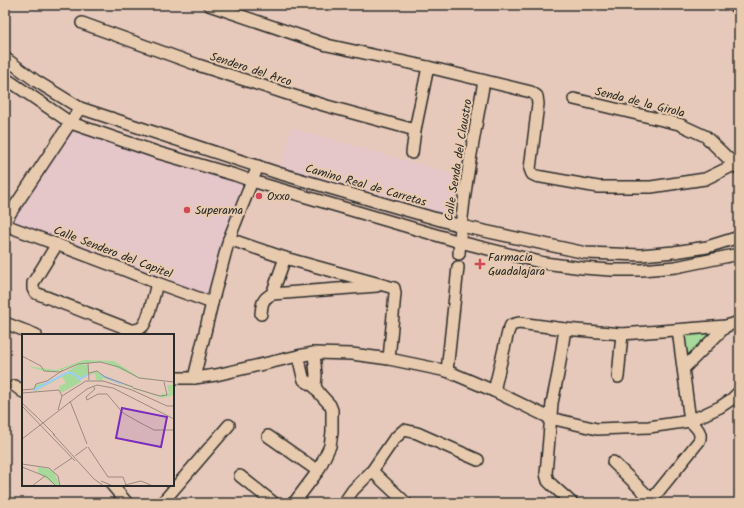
<svg xmlns="http://www.w3.org/2000/svg" width="744" height="508" font-family="Kalam,sans-serif">
	<style>
		.built { fill: #e5c6c9 }
		.grass { fill: url(#grass-tufts); stroke: #698262 }
		.lines { fill: none; stroke-linecap: round; stroke-linejoin: round }
		.minor-casing { stroke: #2b2b2b; stroke-width: 14 }
		.major-casing { stroke: #2b2b2b; stroke-width: 17 }
		.minor { stroke: #e8cbaf; stroke-width: 11 }
		.major { stroke: #f9e181; stroke-width: 14 }
		.poi-dot { fill: #d1495b; stroke: #e8cbaf; stroke-width: 1.5 }
		.labels { text-anchor: middle; stroke-width: 4; stroke-linejoin: round; paint-order: stroke }
		.street-label { font-size: 12px; fill: #2b2b2b; stroke: #e8cbaf }
		.poi-label { font-size: 12px; fill: #2b2b2b; stroke: #e8cbaf; text-anchor: start }
		.inset-river { fill: none; stroke: #9fcbf9; stroke-width: 2 }
		.inset-road { fill: none; stroke: #9c8a81; stroke-width: 1 }
		.view { fill: #7b2cbf; fill-opacity: 0.15; stroke: #7b2cbf; stroke-width: 2 }
		.inset-edge { fill: none; stroke: #2b2b2b; stroke-width: 2 }
	</style>
	<defs>
		<pattern id="grass-tufts" width="24" height="20" patternUnits="userSpaceOnUse"><rect width="24" height="20" fill="#a7d99a"/><path d="M3 7l-1-3M5 7V3M7 7l1-3M15 17l-1-3M17 17v-4M19 17l1-3" fill="none" stroke="#90ba85"/></pattern>
	</defs>
	<rect width="100%" height="100%" fill="#e7c9bb"/>
	<filter id="ink" filterUnits="userSpaceOnUse"><feTurbulence type="fractalNoise" baseFrequency=".025" numOctaves="2"/><feDisplacementMap in="SourceGraphic" scale="8" xChannelSelector="R" yChannelSelector="G"/><feConvolveMatrix kernelMatrix="1 2 1 2 8 2 1 2 1" color-interpolation-filters="sRGB"/></filter>
	<g filter="url(#ink)">
		<!-- built -->
		<g class="built">
			<path d="M71,123L252,181L212,303L5,225Z"/>
			<path d="M292,128L467,178L461,226L278,173Z"/>
		</g>
		<!-- grass -->
		<path class="grass" d="M726,326L684,368L678,330Z"/>
		<g class="lines">
			<!-- minor casing -->
			<g class="minor-casing">
				<g id="minor">
					<path d="M209,5L327,45L428,67L531,92L537,96L538,104L530,169L532,174L536,176L598,187H651L705,179L734,165L739,161"/>
					<path d="M82,23L198,65L294,96L327,106L415,130"/>
					<path d="M5,58L36,81L80,108L278,173L461,226L586,253L641,255L674,252L707,247L739,237"/>
					<path d="M5,78L71,123L159,153L235,175L252,181L460,242L544,263L583,268L611,270H641L676,267L739,254"/>
					<path d="M574,99L679,124L705,136L739,169"/>
					<path d="M412,153L415,130L428,67"/>
					<path d="M5,221L80,108"/>
					<path d="M5,225L117,267L157,283L212,303"/>
					<path d="M229,239L285,258L394,288L395,293L389,359"/>
					<path d="M57,244L33,283V289L36,293L131,330C135,330 140,330 143,326C148,321 155,291 157,283"/>
					<path d="M459,254C462,196 474,138 484,81"/>
					<path d="M272,294L285,258"/>
					<path d="M261,314C262,304 262,299 272,294L377,286"/>
					<path d="M5,323L36,335"/>
					<path d="M565,329L558,374L552,403L546,474L548,481L552,485L572,503"/>
					<path d="M678,330L690,421"/>
					<path d="M314,353L316,375L315,387"/>
					<path d="M684,368L726,326"/>
					<path d="M447,371L458,267"/>
					<path d="M618,377L622,334"/>
					<path d="M173,378H194L216,375L298,356L314,353L352,354L389,359L447,371L494,391L550,418L597,429L649,427L690,421L720,407L732,399L739,392"/>
					<path d="M194,378L212,303L229,239L258,166"/>
					<path d="M15,386L23,392"/>
					<path d="M494,391L508,332L511,325L519,323L565,329L622,334L726,326L739,322"/>
					<path d="M268,436L318,471"/>
					<path d="M613,462L652,500"/>
					<path d="M372,471L406,503"/>
					<path d="M240,476L274,503"/>
					<path d="M112,485L127,503"/>
					<path d="M162,503L229,425"/>
					<path d="M294,503L318,471L330,446L332,432V410L330,405L320,394L315,387L304,380L303,377L298,356"/>
					<path d="M344,503L353,490L372,471L394,439L404,430L417,433L478,460"/>
					<path d="M649,503L699,441C703,433 696,427 690,421"/>
				</g>
			</g>
			<!-- major casing -->
			<g class="major-casing">
				<path id="major" d="M735,5L739,6"/>
			</g>
			<!-- minor -->
			<use href="#minor" class="minor"/>
			<!-- major -->
			<use href="#major" class="major"/>
		</g>
	</g>
	<!-- markers -->
	<g class="poi-dot">
		<circle cx="259" cy="196" r="4"/>
		<circle cx="187" cy="210" r="4"/>
		<path d="M478 258h4v4h4v4h-4v4h-4v-4h-4v-4h4z"/>
	</g>
	<g class="labels">
		<!-- street labels -->
		<g class="street-label">
			<text transform="translate(251 69) rotate(18)" y="4">Sendero del Arco</text>
			<text transform="translate(640 102) rotate(14)" y="4">Senda de la Girola</text>
			<text transform="translate(458 160) rotate(-81)" y="4">Calle Senda del Claustro</text>
			<text transform="translate(366 185) rotate(16)" y="4">Camino Real de Carretas</text>
			<text transform="translate(113 252) rotate(21)" y="4">Calle Sendero del Capitel</text>
		</g>
		<!-- poi labels -->
		<g class="poi-label">
			<text x="267" y="200">Oxxo</text>
			<text x="195" y="214">Superama</text>
			<text x="488" y="261">Farmacia<tspan x="488" dy="14">Guadalajara</tspan></text>
		</g>
	</g>
	<!-- overview -->
	<g transform="translate(22 334)">
		<rect width="152" height="152" fill="#e7c9bb"/>
		<path d="M62,26L92,27L117,43L152,48L117,44L82,28L56,30L33,38L21,37L5,32L34,36ZM57,30L66,31V40L74,37L82,43L137,62H140V58L142,61L147,59L145,51H151L152,61L140,64L81,44L80,47L74,46L73,39L58,45L59,48L39,59L37,52L44,49L40,43L12,58L13,51L29,48ZM16,133L31,136L38,152H34L16,139Z" fill="#a7d99a"/>
		<path class="inset-river" d="M79,41L100,50M12,56L44,39H50L58,45L67,40"/>
		<path class="inset-road" d="M0,22L19,32L22,37L38,38L56,30L78,28L97,33L117,44L152,48M66,29L67,46M67,39L75,37L83,43L111,53M71,52L73,55L64,63L65,66L76,60H85L101,79L115,87L132,96H152M111,54L138,62L145,61L142,48M0,56L12,55L14,50L25,47L41,36M0,59L37,56L40,62L36,76M40,62L64,47H81L110,56L145,72H152M48,67L65,110M0,69L14,82M0,72L53,127M12,80L33,101M31,100L72,145L82,152M0,105L65,55L75,51L91,54L152,85M66,113L86,143H101L104,151M53,122L65,113M0,130L27,134L36,142L38,152M0,133L25,143L34,152M32,136L50,124M79,147L91,152M103,151L119,147L131,152M10,152L23,142"/>
		<path class="view" d="M100,74L145,83L139,113L94,104Z"/>
		<rect width="152" height="152" class="inset-edge"/>
	</g>
	<!-- margin -->
	<rect width="744" height="508" fill="none" stroke="#e8cbaf" stroke-width="20"/>
	<rect x="10" y="10" width="724" height="488" fill="none" stroke="#2b2b2b" stroke-width="1.5" filter="url(#ink)"/>
</svg>
